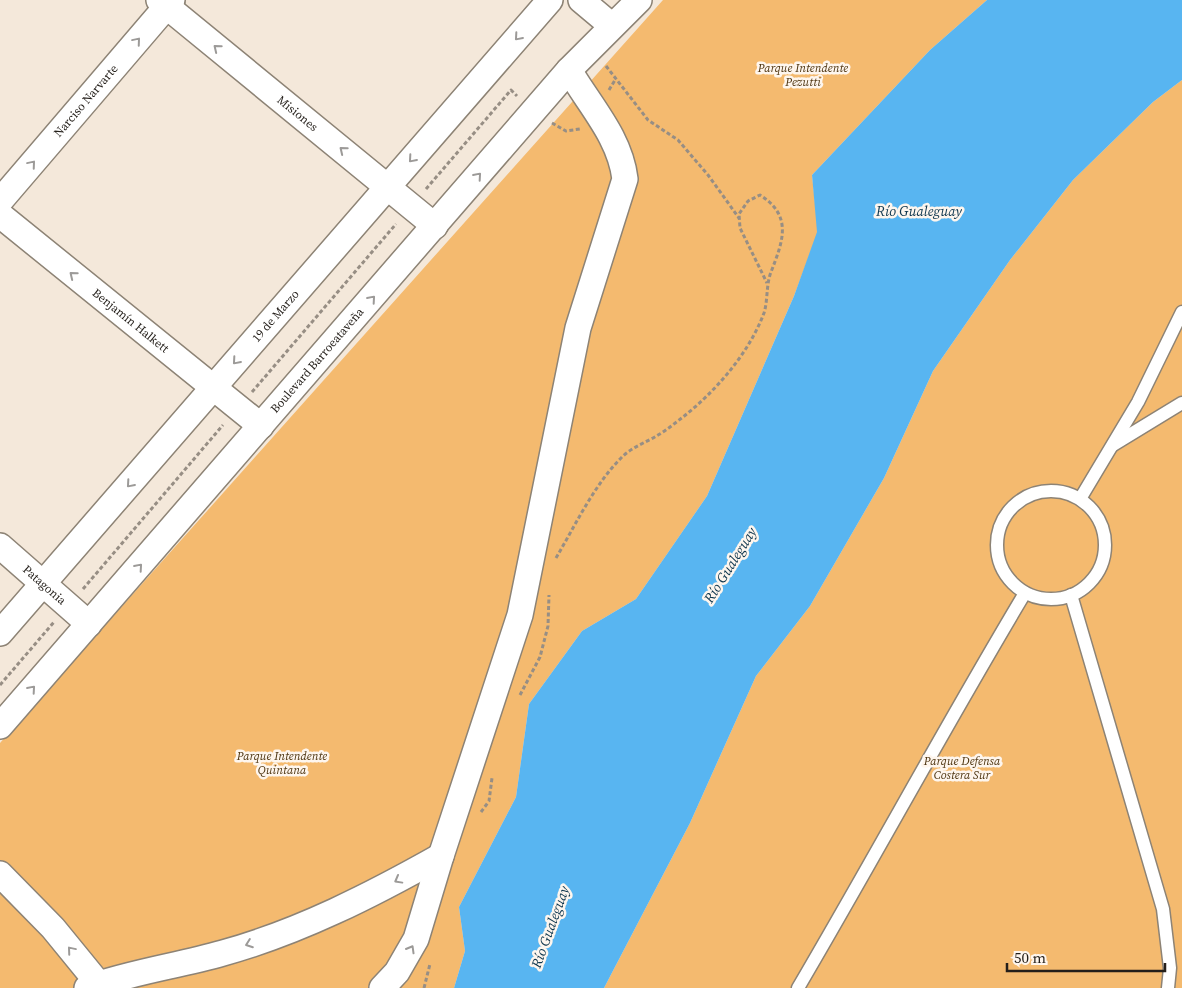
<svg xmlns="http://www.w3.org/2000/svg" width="1182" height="988" font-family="'Source Serif 4',serif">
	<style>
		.green { fill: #f4ba6f }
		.water { fill: #58b5f1 }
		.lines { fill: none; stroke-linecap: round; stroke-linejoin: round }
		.lane-casing { stroke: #8d8375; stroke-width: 15 }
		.street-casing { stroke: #8d8375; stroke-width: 28 }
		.path { stroke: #978e84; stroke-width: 3; stroke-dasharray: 4 2.5; stroke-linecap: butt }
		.lane { stroke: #fff; stroke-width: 12 }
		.street { stroke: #fff; stroke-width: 25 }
		.oneway { stroke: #9c9a98 }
		.labels { text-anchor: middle; stroke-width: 5; stroke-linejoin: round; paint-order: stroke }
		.park-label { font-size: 12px; font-style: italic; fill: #4e3511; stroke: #fef6ee }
		.street-label { font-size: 12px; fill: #241f1a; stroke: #fef6ee }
		.water-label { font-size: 14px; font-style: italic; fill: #0e364e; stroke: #fef6ee }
	</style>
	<rect width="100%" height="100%" fill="#f4e8da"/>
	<!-- green -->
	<g class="green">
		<path d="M663,0H987L930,50L812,175L818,232L794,296L707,496L636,599L582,631L529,704L516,797L459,907L465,951L454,988H0V743Z"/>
		<path d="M1182,80V988H604L690,823L756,676L810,606L884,478L933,371L1010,260L1073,180L1153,102Z"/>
	</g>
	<!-- water -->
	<path class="water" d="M987,0H1182V80L1153,102L1073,180L1010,260L933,371L884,478L810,606L756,676L690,823L604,988H454L465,951L459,907L516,797L529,704L582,631L636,599L707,496L794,296L817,232L812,175L930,50Z"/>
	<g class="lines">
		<!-- lane casing -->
		<g class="lane-casing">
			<g id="lane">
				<path d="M1113,445L1182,403"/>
				<circle cx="1051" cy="545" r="54"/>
				<path d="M1080,499L1138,402L1182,312"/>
				<path d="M1071,595L1163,909L1170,968L1168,988"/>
				<path d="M798,988C875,857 947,723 1025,593"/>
			</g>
		</g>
		<!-- street casing -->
		<g class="street-casing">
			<g id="street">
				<path id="s1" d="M159,0L435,226"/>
				<path d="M581,0L612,26"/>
				<path id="s2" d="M0,201L172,0"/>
				<path id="s3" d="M0,215L261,426"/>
				<path id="s4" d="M0,546L89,624"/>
				<path id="s5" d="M0,633L550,0"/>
				<path id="s6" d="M0,726L569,70L639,0"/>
				<path d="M0,874L53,928L102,988"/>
				<path d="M87,988C131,972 178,966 223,953C299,932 372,895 441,856"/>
				<path d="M382,988L397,972L416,939L441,856L520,615L578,328L625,179C620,137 590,106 569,70"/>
			</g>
		</g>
		<!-- path -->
		<g class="path">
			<path d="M606,66L648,120L678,140L708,175L739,218"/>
			<path d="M609,90L615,80"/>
			<path d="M552,123L566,131L580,129"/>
			<path d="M426,189L511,90L517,96"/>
			<path d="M252,392L396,224"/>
			<path d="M556,558C576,524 594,485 622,457C632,447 647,442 658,435C667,430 675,423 683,417C716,391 749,353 764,313C768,300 766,285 771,272C783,241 793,216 760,195L748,201L739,214L740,228L767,283"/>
			<path d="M83,589L223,425"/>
			<path d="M0,685L54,622"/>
			<path d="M520,695L540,657L548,626L549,595"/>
			<path d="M481,812L489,801L492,778"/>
			<path d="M424,988L430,964"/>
		</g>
		<!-- lane -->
		<use href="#lane" class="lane"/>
		<!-- street -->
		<use href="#street" class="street"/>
	</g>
	<!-- one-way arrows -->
	<defs><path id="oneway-chevron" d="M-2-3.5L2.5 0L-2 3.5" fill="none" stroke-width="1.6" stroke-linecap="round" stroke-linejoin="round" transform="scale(1.25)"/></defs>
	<g class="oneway">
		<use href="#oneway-chevron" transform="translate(518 37) rotate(131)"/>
		<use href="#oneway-chevron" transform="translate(137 41) rotate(-50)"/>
		<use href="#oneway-chevron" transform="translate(217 48) rotate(-141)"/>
		<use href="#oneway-chevron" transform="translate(343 150) rotate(-141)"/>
		<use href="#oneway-chevron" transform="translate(412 159) rotate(131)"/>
		<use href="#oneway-chevron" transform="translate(32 164) rotate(-50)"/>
		<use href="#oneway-chevron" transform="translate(478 176) rotate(-49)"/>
		<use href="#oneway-chevron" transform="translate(73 275) rotate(-141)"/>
		<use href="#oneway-chevron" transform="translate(372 299) rotate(-49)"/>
		<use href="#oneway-chevron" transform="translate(236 361) rotate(131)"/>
		<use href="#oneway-chevron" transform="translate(130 484) rotate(131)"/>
		<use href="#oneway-chevron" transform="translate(139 567) rotate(-49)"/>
		<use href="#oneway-chevron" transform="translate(32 689) rotate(-49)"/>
		<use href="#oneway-chevron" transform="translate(398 880) rotate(151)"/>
		<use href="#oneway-chevron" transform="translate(249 944) rotate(160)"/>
		<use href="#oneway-chevron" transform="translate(411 949) rotate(-60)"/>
		<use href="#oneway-chevron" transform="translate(71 950) rotate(-130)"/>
	</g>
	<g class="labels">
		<!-- park labels -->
		<g class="park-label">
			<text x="803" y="72">Parque Intendente<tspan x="803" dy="14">Pezutti</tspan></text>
			<text x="282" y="760">Parque Intendente<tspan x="282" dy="14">Quintana</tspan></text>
			<text x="962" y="765">Parque Defensa<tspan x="962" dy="14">Costera Sur</tspan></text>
		</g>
		<!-- street labels -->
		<g class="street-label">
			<text dy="4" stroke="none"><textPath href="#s2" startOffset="132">Narciso Narvarte</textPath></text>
			<text dy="4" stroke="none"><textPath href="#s1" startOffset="179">Misiones</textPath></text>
			<text dy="4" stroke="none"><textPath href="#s5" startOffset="420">19 de Marzo</textPath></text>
			<text dy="4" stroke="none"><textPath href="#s3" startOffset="168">Benjamín Halkett</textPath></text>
			<text dy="4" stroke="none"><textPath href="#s6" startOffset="484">Boulevard Barroeataveña</textPath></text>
			<text dy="4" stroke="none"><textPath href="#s4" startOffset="59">Patagonia</textPath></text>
		</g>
		<!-- water labels -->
		<g class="water-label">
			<text x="919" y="216">Río Gualeguay</text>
			<text transform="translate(730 565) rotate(-58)" y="5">Río Gualeguay</text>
			<text transform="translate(550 927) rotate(-70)" y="5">Río Gualeguay</text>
		</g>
	</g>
	<!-- scale -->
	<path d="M1007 963v8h158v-8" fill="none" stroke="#241f1a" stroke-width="2.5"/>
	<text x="1014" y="963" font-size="15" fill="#241f1a" stroke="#fef6ee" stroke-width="4" paint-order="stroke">50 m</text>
</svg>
